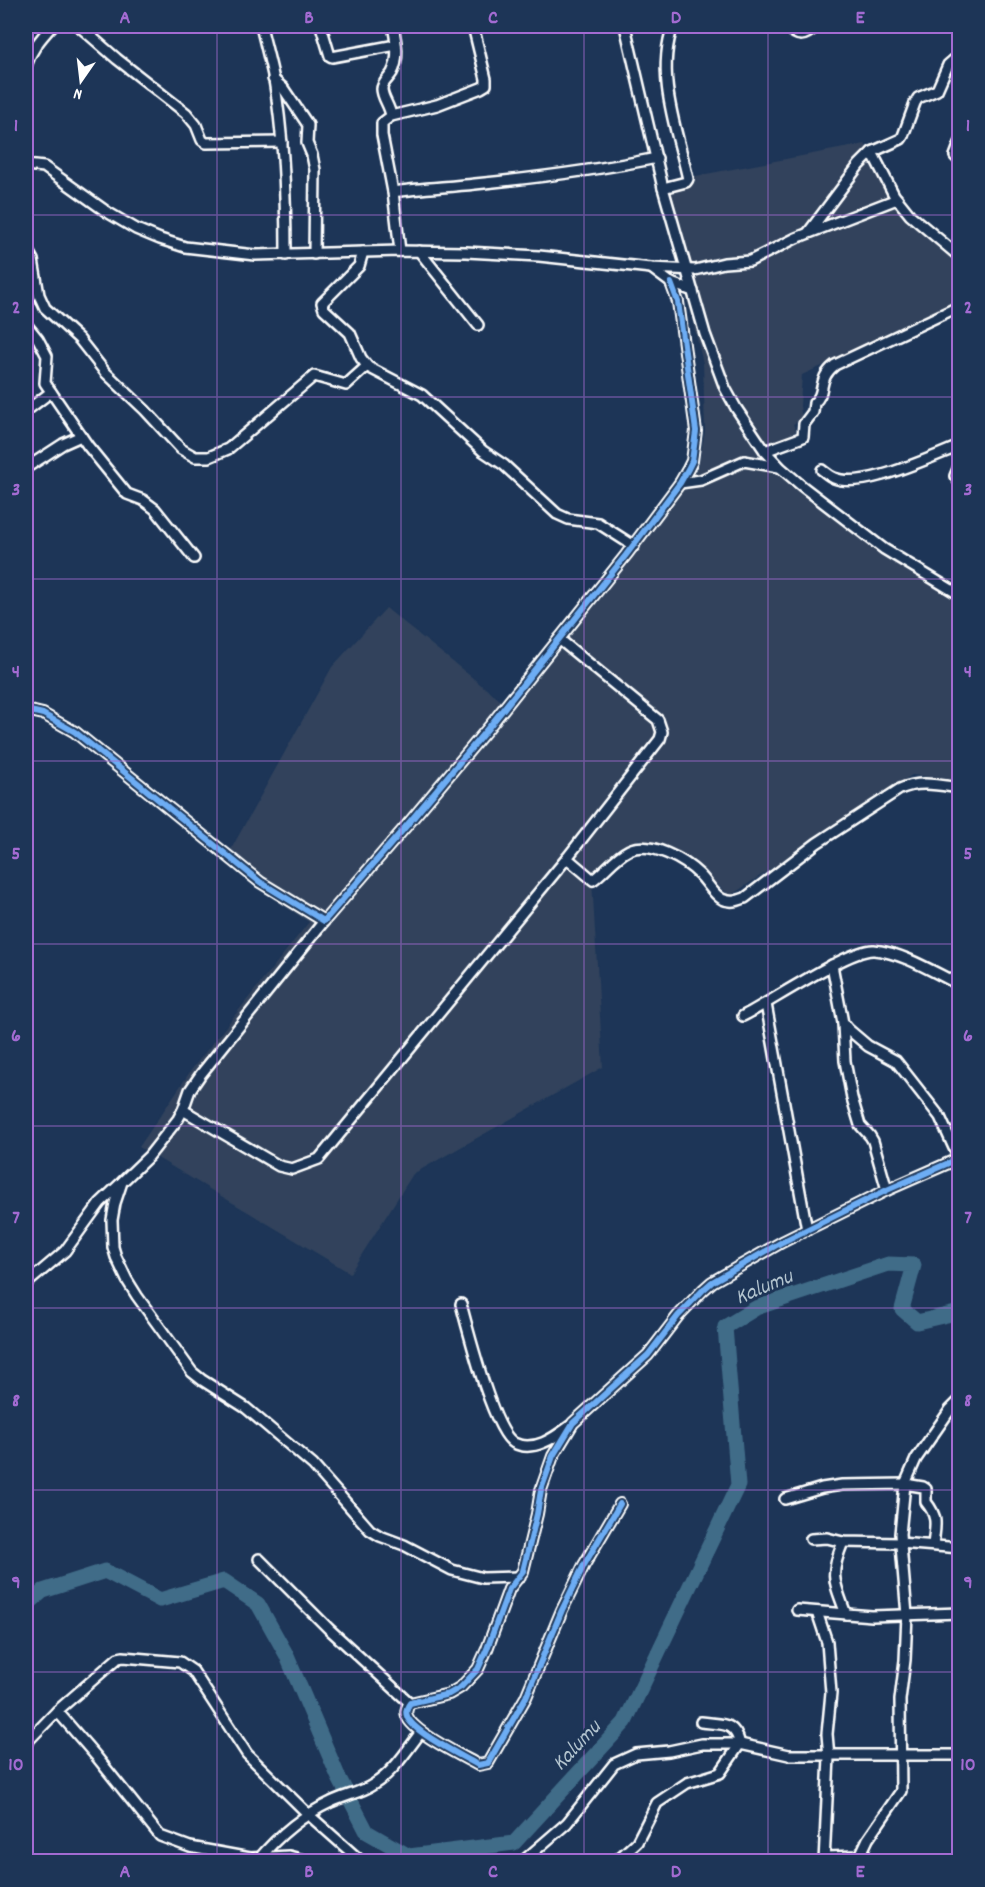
<svg xmlns="http://www.w3.org/2000/svg" width="985" height="1887" font-family="Dekko,sans-serif">
	<style>
		.built { fill: #30425c }
		.lines { fill: none; stroke-linecap: round; stroke-linejoin: round }
		.river { stroke: #416c88; stroke-width: 15 }
		.minor-casing { stroke: #fff; stroke-width: 14 }
		.minor { stroke: #1d3557; stroke-width: 9 }
		.cycleway-casing { stroke: #1d3557; stroke-width: 10 }
		.cycleway { stroke: #6dadf4; stroke-width: 6 }
		.grid { fill: none; stroke: #a36bd2; stroke-width: 1.5; stroke-opacity: 0.55 }
		.labels { text-anchor: middle; stroke-width: 5; stroke-linejoin: round; paint-order: stroke }
		.water-label { font-size: 22px; font-style: italic; fill: #b3c4cf; stroke: #1d3557 }
		.neatline { fill: none; stroke: #a36bd2; stroke-width: 2 }
		.grid-label { font-size: 20px; text-anchor: middle; font-weight: bold; fill: #a36bd2 }
	</style>
	<rect width="100%" height="100%" fill="#1d3557"/>
	<filter id="ink" filterUnits="userSpaceOnUse"><feTurbulence type="fractalNoise" baseFrequency=".0167" numOctaves="2"/><feDisplacementMap in="SourceGraphic" scale="12" xChannelSelector="R" yChannelSelector="G"/><feConvolveMatrix kernelMatrix="1 2 1 2 8 2 1 2 1" color-interpolation-filters="sRGB"/></filter>
	<g filter="url(#ink)">
		<!-- built -->
		<path class="built" d="M865,144L900,211L959,264V300L860,349L802,375L800,406L802,419L793,424L796,431L785,438L772,464L899,561L959,601V781L912,775L730,896L687,858L639,839L592,879L603,1067L413,1174L350,1273L139,1147L192,1069L309,922L275,900L225,860L332,667L386,608L505,704L639,546L698,467L705,431L703,363L658,183Z"/>
		<g class="lines">
			<!-- river -->
			<path class="river" d="M26,1606L43,1591L105,1571L160,1600L224,1581L258,1604L286,1654L338,1776L367,1832L409,1856L514,1843L625,1722L738,1485L725,1327L756,1308L888,1264L914,1265L902,1309L917,1322L960,1312"/>
			<!-- minor casing -->
			<g class="minor-casing">
				<g id="minor">
					<path d="M79,26L117,59L186,113L196,125L202,140L206,143L282,142"/>
					<path d="M261,26C265,43 270,61 274,80C284,137 286,196 286,255"/>
					<path d="M321,26L330,56L332,57L396,45"/>
					<path d="M625,26L663,188L705,334L725,388L736,408L765,451L781,468L802,486L884,549L960,595"/>
					<path d="M786,26C798,38 804,38 816,26"/>
					<path d="M26,66C31,50 40,39 52,26"/>
					<path d="M273,79L283,88L308,125L307,143L312,155L315,170L314,254"/>
					<path d="M391,116C390,106 382,98 382,89C382,83 389,78 392,73C400,58 396,41 393,26"/>
					<path d="M960,143L955,156L960,161"/>
					<path d="M872,152L894,195L910,215L960,257"/>
					<path d="M26,165L44,167L107,212L136,229L160,239L185,247L255,255L400,251L466,252L539,256L651,268L695,270L724,263L750,261L796,238L897,199"/>
					<path d="M663,188L686,182L688,179C677,130 655,75 673,26"/>
					<path d="M393,192C421,188 448,187 475,184C536,178 597,170 657,158"/>
					<path d="M808,233L859,165L872,152L901,139L903,136L915,103L918,98L937,90L948,65L956,58L960,51"/>
					<path d="M26,247L33,260L39,295L45,308L79,339L105,372L145,410L181,449L195,457H209L228,449L314,376L346,385L367,366"/>
					<path d="M400,251L393,192L382,135V123L391,116L437,105L481,88L486,85V79L473,26"/>
					<path d="M419,251L478,325"/>
					<path d="M363,252L359,266L322,303L324,309L350,333L361,358L368,367L422,395L483,451L504,465L557,514L568,519L598,523L634,546"/>
					<path d="M651,268L671,283L693,291"/>
					<path d="M26,324L38,339L47,356L45,383L88,446L127,494L143,500L155,509L194,558"/>
					<path d="M26,411L51,392"/>
					<path d="M765,451L803,437L804,424L813,412L814,403C827,392 816,380 835,365L960,306"/>
					<path d="M960,464L955,476L960,483"/>
					<path d="M26,468L63,444L81,436"/>
					<path d="M822,470C826,473 829,476 834,478C863,490 930,457 960,446"/>
					<path d="M680,483L701,480L744,461L779,467"/>
					<path d="M26,710L43,714L75,732L260,882L324,921L408,824L489,727L626,555L680,483L688,469L692,461L696,431L678,302L671,283"/>
					<path d="M567,858L593,880C605,871 615,857 629,850C650,840 685,860 700,875C707,882 713,894 722,899C730,903 737,901 745,898L817,843L900,789C919,780 939,785 960,788"/>
					<path d="M324,921L201,1074L190,1090L183,1110L178,1119L149,1156L122,1182L115,1203L112,1220L113,1247L116,1257L127,1280L137,1296L192,1372L202,1380L246,1408L313,1465L370,1530L380,1536L404,1545L452,1570L483,1578L520,1577"/>
					<path d="M832,965L843,1023L848,1029L868,1046L896,1061L940,1117L959,1159"/>
					<path d="M766,1004L807,1230"/>
					<path d="M743,1016C769,1003 851,948 874,950C904,953 933,972 960,985"/>
					<path d="M843,1024L845,1061L852,1098L860,1125L870,1136L873,1141L887,1190"/>
					<path d="M183,1110L279,1166L292,1169L319,1159L567,858L660,739L662,732L658,720L559,639"/>
					<path d="M26,1284L65,1251L100,1203L120,1184"/>
					<path d="M461,1304C468,1330 493,1431 514,1443C534,1453 555,1437 570,1426"/>
					<path d="M785,1499L822,1488L842,1485L905,1484L923,1487L926,1489V1502C939,1518 935,1526 933,1545"/>
					<path d="M620,1504L584,1565L562,1610L526,1697L488,1763L478,1765C462,1756 412,1732 407,1716C405,1711 407,1707 410,1703L449,1694L461,1687L478,1669L487,1649L509,1589L523,1571L537,1514L541,1490L553,1456L573,1423L648,1355L678,1316L703,1290L712,1282L782,1242L887,1190L960,1158"/>
					<path d="M811,1539L827,1538L843,1542L900,1543L960,1548"/>
					<path d="M843,1542C829,1576 834,1581 846,1614"/>
					<path d="M259,1559L329,1629L410,1703"/>
					<path d="M797,1610L872,1616L960,1613"/>
					<path d="M817,1612L827,1642L831,1693L827,1734L829,1757L824,1862"/>
					<path d="M57,1711L96,1756L160,1836L190,1847L250,1858L289,1856L311,1862"/>
					<path d="M26,1743L57,1711L118,1658L123,1657L180,1662L193,1671L247,1754L309,1815L362,1862"/>
					<path d="M825,1857L860,1856L868,1839L901,1791L900,1700L905,1660L907,1615L900,1534L905,1484L916,1459L950,1410L960,1400"/>
					<path d="M258,1860C278,1836 303,1815 331,1802C345,1795 361,1793 374,1784C393,1773 408,1749 421,1732"/>
					<path d="M522,1862L567,1823L614,1764L636,1754L669,1751L702,1744H740L789,1755H960"/>
					<path d="M615,1862L637,1842L657,1803L687,1783L720,1773L740,1744C734,1720 721,1725 701,1722"/>
				</g>
			</g>
			<!-- minor -->
			<use href="#minor" class="minor"/>
			<!-- cycleway casing -->
			<g class="cycleway-casing">
				<g id="cycleway">
					<path d="M26,710L43,714L75,732L260,882L324,921L408,824L489,727L626,555L680,483L688,469L692,461L696,431L678,302L671,283"/>
					<path d="M620,1504L584,1565L562,1610L526,1697L488,1763L478,1765C462,1756 412,1732 407,1716C405,1711 407,1707 410,1703L449,1694L461,1687L478,1669L487,1649L509,1589L523,1571L537,1514L541,1490L553,1456L573,1423L648,1355L678,1316L703,1290L712,1282L782,1242L887,1190L960,1158"/>
				</g>
			</g>
			<!-- cycleway -->
			<use href="#cycleway" class="cycleway"/>
		</g>
	</g>
	<!-- grid -->
	<path class="grid" d="M217,26V1862M401,26V1862M584,26V1862M768,26V1862M26,215H960M26,397H960M26,579H960M26,761H960M26,944H960M26,1126H960M26,1308H960M26,1490H960M26,1672H960"/>
	<g class="labels">
		<!-- water labels -->
		<g class="water-label">
			<text transform="translate(763 1285) rotate(-23)" y="8">Kalumu</text>
			<text transform="translate(575 1744) rotate(-47)" y="8">Kalumu</text>
		</g>
	</g>
	<!-- margin -->
	<rect width="985" height="1887" fill="none" stroke="#1d3557" stroke-width="66"/>
	<!-- north arrow -->
	<g transform="translate(81 81) rotate(194)" stroke="#1d3557" stroke-width="4.5" paint-order="stroke">
	<path d="M0-4.5L10 22L0 15L-10 22Z" fill="#ffffff"/>
	<text y="-9" font-size="16" font-weight="bold" text-anchor="middle" fill="#ffffff">N</text>
	</g>
	<rect x="33" y="33" width="919" height="1821" class="neatline"/>
	<g class="grid-label">
		<text x="125" y="23">A</text>
		<text x="309" y="23">B</text>
		<text x="493" y="23">C</text>
		<text x="676" y="23">D</text>
		<text x="860" y="23">E</text>
		<text x="16" y="131">1</text>
		<text x="968" y="131">1</text>
		<text x="16" y="313">2</text>
		<text x="968" y="313">2</text>
		<text x="16" y="495">3</text>
		<text x="968" y="495">3</text>
		<text x="16" y="677">4</text>
		<text x="968" y="677">4</text>
		<text x="16" y="859">5</text>
		<text x="968" y="859">5</text>
		<text x="16" y="1041">6</text>
		<text x="968" y="1041">6</text>
		<text x="16" y="1223">7</text>
		<text x="968" y="1223">7</text>
		<text x="16" y="1406">8</text>
		<text x="968" y="1406">8</text>
		<text x="16" y="1588">9</text>
		<text x="968" y="1588">9</text>
		<text x="16" y="1770">10</text>
		<text x="968" y="1770">10</text>
		<text x="125" y="1877">A</text>
		<text x="309" y="1877">B</text>
		<text x="493" y="1877">C</text>
		<text x="676" y="1877">D</text>
		<text x="860" y="1877">E</text>
	</g>
</svg>
